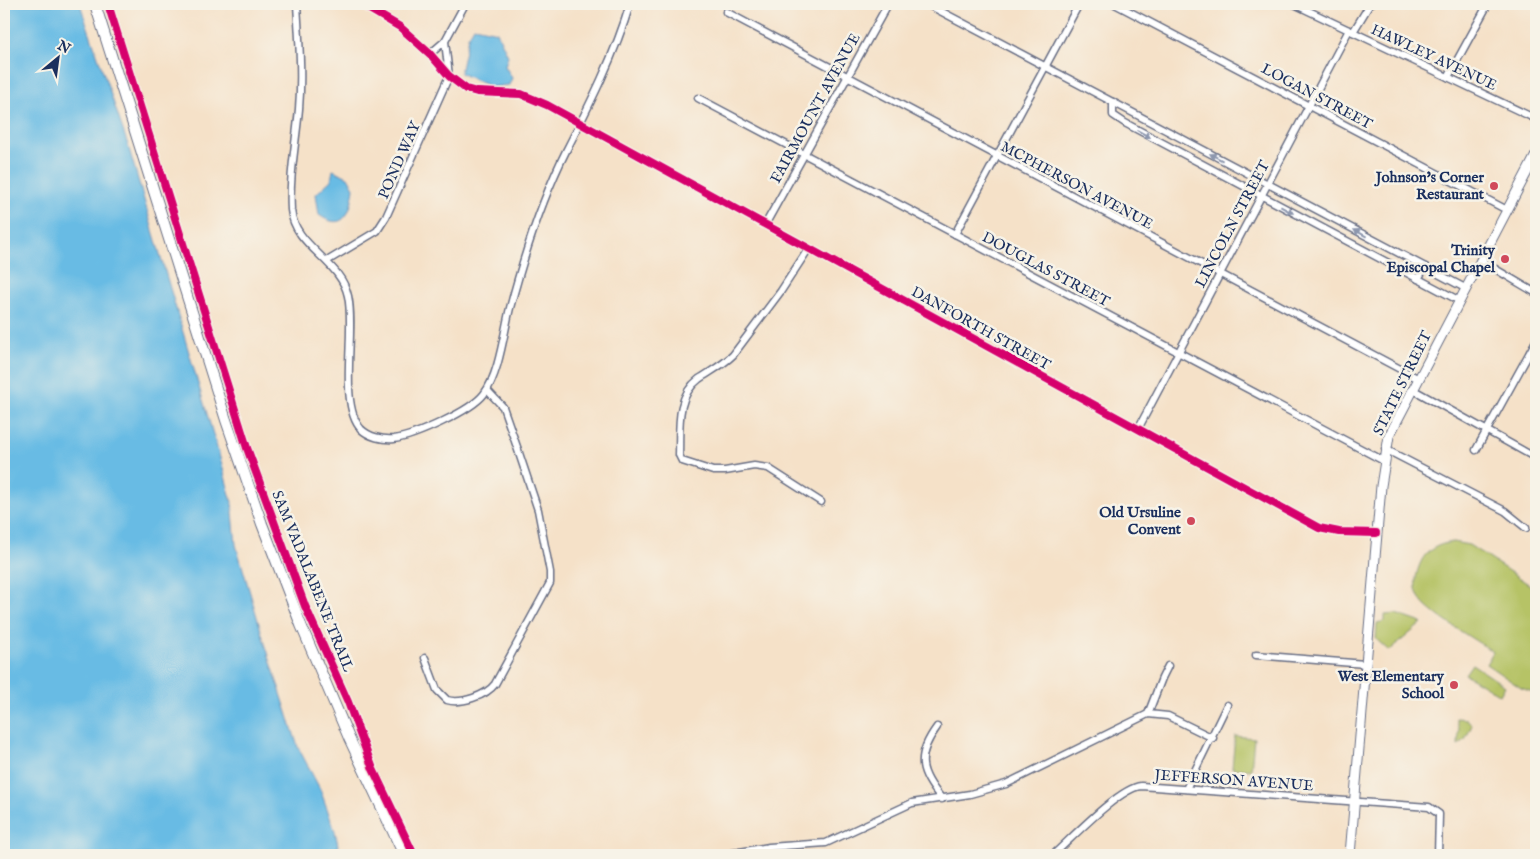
<svg xmlns="http://www.w3.org/2000/svg" width="1540" height="859" font-family="'IM FELL English',serif">
	<style>
		.green { fill: #b6c366; stroke: #687962 }
		.water { fill: #68bbe4; stroke: #4275a1 }
		.lines { fill: none; stroke-linecap: round; stroke-linejoin: round }
		.street-casing { stroke: #676d83; stroke-width: 9 }
		.secondary-casing { stroke: #676d83; stroke-width: 11 }
		.primary-casing { stroke: #676d83; stroke-width: 12 }
		.street { stroke: #fff; stroke-width: 6 }
		.secondary { stroke: #fff; stroke-width: 9 }
		.primary { stroke: #fff; stroke-width: 10 }
		.cycleway-casing { stroke: #f7f3e8; stroke-width: 11 }
		.cycleway { stroke: #d6006c; stroke-width: 8 }
		.oneway { fill: #8d97ae }
		.poi-dot { fill: #d1495b; stroke: #f7f3e8; stroke-width: 2 }
		.labels { text-anchor: middle; stroke-width: 5; stroke-linejoin: round; paint-order: stroke }
		.street-label { font-size: 15px; fill: #1b2f5e; stroke: #f7f3e8 }
		.poi-label { font-size: 15px; font-weight: bold; fill: #1b2f5e; stroke: #f7f3e8; text-anchor: end }
	</style>
	<rect width="100%" height="100%" fill="#f7f3e8"/>
	<filter id="ink" filterUnits="userSpaceOnUse"><feTurbulence type="fractalNoise" baseFrequency=".02" numOctaves="2"/><feDisplacementMap in="SourceGraphic" scale="10" xChannelSelector="R" yChannelSelector="G"/><feConvolveMatrix kernelMatrix="1 2 1 2 8 2 1 2 1" color-interpolation-filters="sRGB"/></filter>
	<filter id="wash" filterUnits="userSpaceOnUse"><feTurbulence type="fractalNoise" baseFrequency=".0096" numOctaves="4" result="noise"/><feDisplacementMap in="SourceGraphic" scale="20" xChannelSelector="R" yChannelSelector="G"/><feGaussianBlur stdDeviation="1.12" result="paint"/><feColorMatrix in="noise" values="0 0 0 0 0 0 0 0 0 0 0 0 0 0 0 0 0 1.4 0 .05"/><feComposite in="paint" operator="in"/></filter>
	<g filter="url(#wash)">
		<rect width="100%" height="100%" fill="#f5e1c8"/>
		<!-- green -->
		<g class="green">
			<path d="M1453,542L1469,545L1536,589V693L1521,688L1486,664L1493,652C1476,640 1427,613 1419,597C1413,586 1416,574 1420,564C1426,549 1439,544 1453,542Z"/>
			<path d="M1396,614L1422,623L1389,651L1376,639L1377,623L1385,621V615Z"/>
			<path d="M1472,664L1505,686L1500,695L1465,674Z"/>
			<path d="M1456,718L1467,719L1472,725L1465,740L1458,745L1459,729Z"/>
			<path d="M1235,736L1254,738L1251,770L1232,768Z"/>
		</g>
		<!-- water -->
		<g class="water">
			<path d="M4,4H80L127,142L220,458L232,502L236,545L262,634L298,747L320,789L335,831L340,855H4Z"/>
			<path d="M474,27L497,32L508,56L505,66L512,78L509,85L491,87L460,73L468,37Z"/>
			<path d="M333,170L348,177L354,188C351,211 345,233 319,215L316,194L331,180Z"/>
		</g>
	</g>
	<g filter="url(#ink)">
		<g class="lines">
			<!-- street casing -->
			<g class="street-casing">
				<g id="street">
					<path d="M297,4C299,39 302,74 299,109C296,142 289,177 291,210C294,246 341,261 348,296C356,332 338,404 361,429C369,437 383,440 394,439C415,436 471,411 484,394C499,375 504,332 510,308C524,255 541,201 566,151C590,104 615,55 630,4"/>
					<path d="M361,4L400,27L430,54L449,76L466,89L477,92L521,94L547,105L1319,528L1339,532L1376,533"/>
					<path d="M927,4L1465,288"/>
					<path d="M1115,4L1507,210"/>
					<path d="M1294,4L1536,119"/>
					<path d="M726,12L1417,378"/>
					<path d="M1353,32L1370,4"/>
					<path d="M430,54L445,41"/>
					<path d="M1448,77L1488,4"/>
					<path d="M698,98L1384,461"/>
					<path d="M1113,102V115L1125,123L1458,300"/>
					<path d="M765,225L888,4"/>
					<path d="M955,234L1079,4"/>
					<path d="M809,248L781,291L733,355C723,365 711,371 699,379C675,397 680,429 679,455L682,461L713,471H725L754,466L768,468L821,502"/>
					<path d="M1480,260L1536,293"/>
					<path d="M327,261L377,231L386,217L449,76L445,41L465,4"/>
					<path d="M1418,279L1425,267"/>
					<path d="M1412,389L1536,458"/>
					<path d="M1138,429L1349,30"/>
					<path d="M1385,449L1505,511L1526,528"/>
					<path d="M1476,450L1536,341"/>
					<path d="M1256,655L1365,664"/>
					<path d="M425,658L437,690L447,700C461,704 486,696 495,684L550,583V572L538,510L517,447L503,407L487,390"/>
					<path d="M1148,714L1162,678L1168,666"/>
					<path d="M937,727C915,757 920,773 942,799"/>
					<path d="M1186,789L1227,705"/>
					<path d="M722,855L769,847L826,843L912,803L970,794L1006,784L1148,714L1168,716L1213,738"/>
					<path d="M1053,855C1071,839 1119,788 1141,786L1429,807L1439,814L1438,855"/>
				</g>
			</g>
			<!-- secondary casing -->
			<g class="secondary-casing">
				<path id="secondary" d="M1350,855L1381,486L1389,436L1536,155"/>
			</g>
			<!-- primary casing -->
			<g class="primary-casing">
				<path id="primary" d="M95,4L226,420L262,524L301,625L349,738L404,855"/>
			</g>
			<!-- street -->
			<use href="#street" class="street"/>
			<!-- secondary -->
			<use href="#secondary" class="secondary"/>
			<!-- primary -->
			<use href="#primary" class="primary"/>
			<!-- cycleway casing -->
			<g class="cycleway-casing">
				<g id="cycleway">
					<path d="M108,4L247,448L305,606L348,702L373,769L414,855"/>
					<path d="M361,4L400,27L430,54L449,76L466,89L477,92L521,94L547,105L1319,528L1339,532L1376,533"/>
				</g>
			</g>
			<!-- cycleway -->
			<use href="#cycleway" class="cycleway"/>
		</g>
		<!-- one-way arrows -->
		<defs><path id="oneway-solid" d="M-6-.8H1V-3.2L6.5 0L1 3.2V.8H-6Z" transform="scale(1.25)"/></defs>
		<g class="oneway">
			<use href="#oneway-solid" transform="translate(1144 134) rotate(29)"/>
			<use href="#oneway-solid" transform="translate(1216 157) rotate(-152)"/>
			<use href="#oneway-solid" transform="translate(1287 210) rotate(28)"/>
			<use href="#oneway-solid" transform="translate(1360 233) rotate(-152)"/>
		</g>
	</g>
	<!-- markers -->
	<g class="poi-dot">
		<circle cx="1494" cy="186" r="5"/>
		<circle cx="1505" cy="259" r="5"/>
		<circle cx="1191" cy="521" r="5"/>
		<circle cx="1454" cy="685" r="5"/>
	</g>
	<g class="labels">
		<!-- street labels -->
		<g class="street-label">
			<text transform="translate(1434 57) rotate(25)" y="5">HAWLEY AVENUE</text>
			<text transform="translate(1317 96) rotate(28)" y="5">LOGAN STREET</text>
			<text transform="translate(815 108) rotate(-61)" y="5">FAIRMOUNT AVENUE</text>
			<text transform="translate(399 160) rotate(-66)" y="5">POND WAY</text>
			<text transform="translate(1077 185) rotate(28)" y="5">MCPHERSON AVENUE</text>
			<text transform="translate(1232 224) rotate(-62)" y="5">LINCOLN STREET</text>
			<text transform="translate(1046 269) rotate(28)" y="5">DOUGLAS STREET</text>
			<text transform="translate(981 328) rotate(29)" y="5">DANFORTH STREET</text>
			<text transform="translate(1402 383) rotate(-64)" y="5">STATE STREET</text>
			<text transform="translate(313 581) rotate(68)" y="5">SAM VADALABENE TRAIL</text>
			<text transform="translate(1234 780) rotate(4)" y="5">JEFFERSON AVENUE</text>
		</g>
		<!-- poi labels -->
		<g class="poi-label">
			<text x="1484" y="182">Johnson's Corner<tspan x="1484" dy="17">Restaurant</tspan></text>
			<text x="1495" y="255">Trinity<tspan x="1495" dy="17">Episcopal Chapel</tspan></text>
			<text x="1181" y="517">Old Ursuline<tspan x="1181" dy="17">Convent</tspan></text>
			<text x="1444" y="681">West Elementary<tspan x="1444" dy="17">School</tspan></text>
		</g>
	</g>
	<!-- margin -->
	<rect width="1540" height="859" fill="none" stroke="#f7f3e8" stroke-width="20"/>
	<!-- north arrow -->
	<g transform="translate(58 58) rotate(29)" stroke="#f7f3e8" stroke-width="4" paint-order="stroke">
	<path d="M0-4L9 19L0 12L-9 19Z" fill="#1b2f5e"/>
	<text y="-8" font-size="14" font-weight="bold" text-anchor="middle" fill="#1b2f5e">N</text>
	</g>
</svg>
